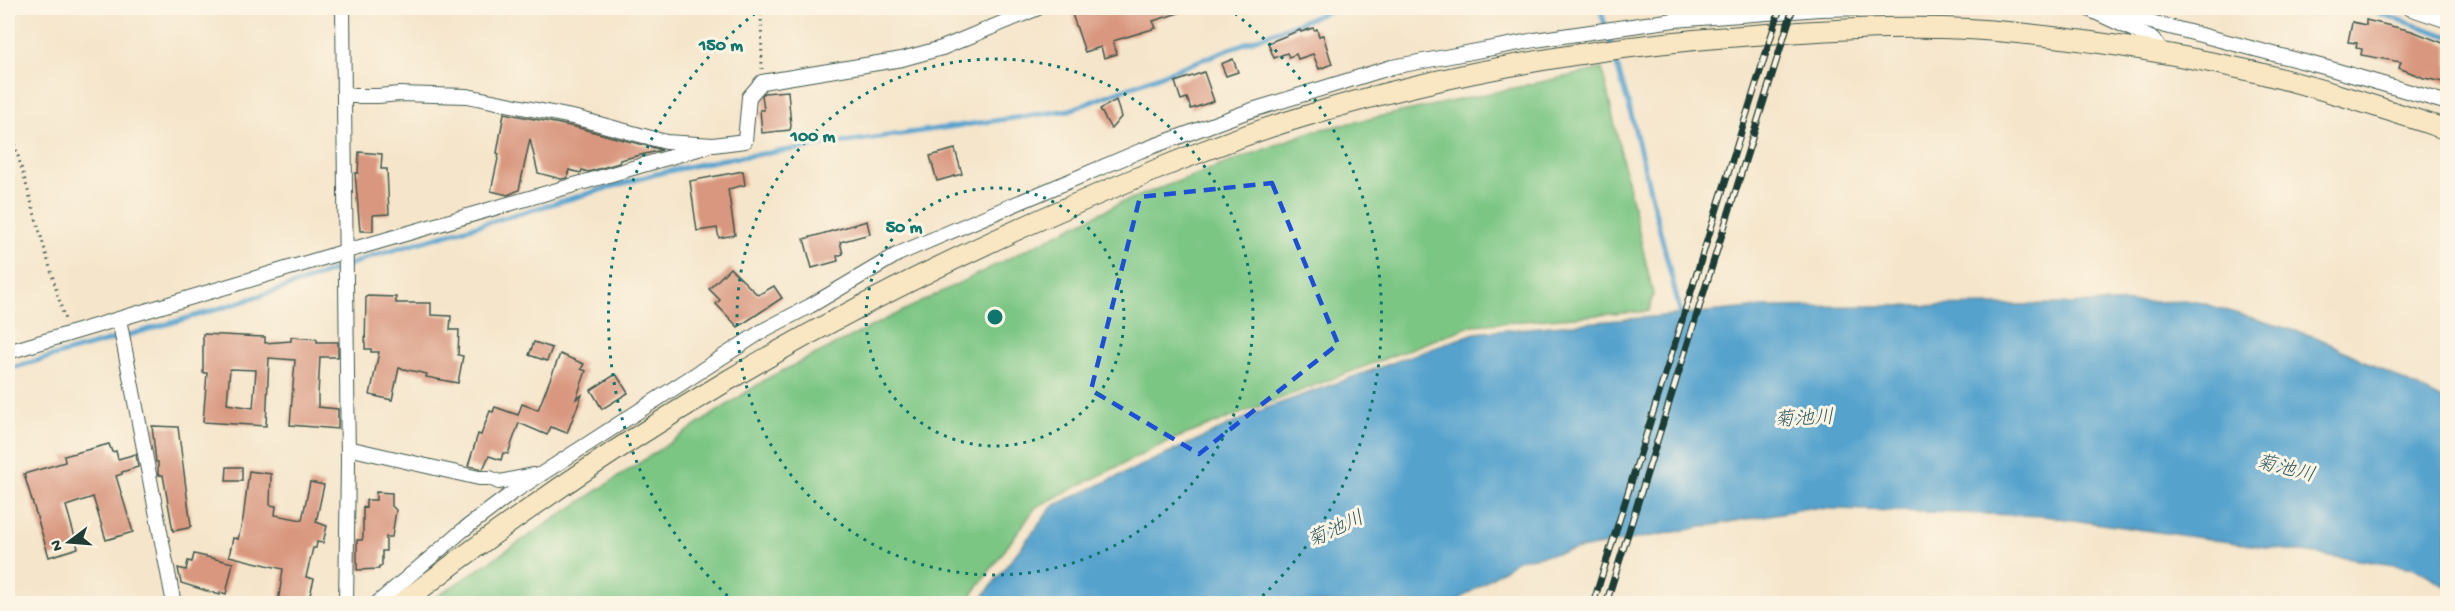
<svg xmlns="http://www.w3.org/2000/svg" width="2455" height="611" font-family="'Gochi Hand','Klee One',sans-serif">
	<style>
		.green { fill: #7bc684; stroke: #4d825c; stroke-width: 1.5 }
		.water { fill: #54a2cd; stroke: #3a7080; stroke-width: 1.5 }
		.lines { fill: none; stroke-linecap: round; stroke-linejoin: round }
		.stream { stroke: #54a2cd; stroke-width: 5 }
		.building { fill: #d9977f; fill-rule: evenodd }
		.street-casing { stroke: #3f564a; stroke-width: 16 }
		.secondary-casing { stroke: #3f564a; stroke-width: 22 }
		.path { stroke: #3f564a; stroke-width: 3; stroke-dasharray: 1.5 4.5; stroke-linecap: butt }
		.street { stroke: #fff; stroke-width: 14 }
		.secondary { stroke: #f9e7c3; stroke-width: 20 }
		.rail-casing { stroke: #1f3d34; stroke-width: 7 }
		.rail { stroke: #fcf5e5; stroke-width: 4.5; stroke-dasharray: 14; stroke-linecap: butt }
		.marked { fill: none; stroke: #1d4ed8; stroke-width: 4.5; stroke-dasharray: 12 8; stroke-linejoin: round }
		.ring { fill: none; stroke: #0f766e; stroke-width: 3; stroke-dasharray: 3 6 }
		.labels { text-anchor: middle; stroke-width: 6; stroke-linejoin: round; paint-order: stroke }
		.water-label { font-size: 20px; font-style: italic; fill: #2f5b62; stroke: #fcf5e5 }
		.centre { fill: #0f766e; stroke: #fcf5e5; stroke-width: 3 }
		.ring-label { font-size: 18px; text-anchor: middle; font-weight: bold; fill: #0f766e; stroke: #fcf5e5; stroke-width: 6; stroke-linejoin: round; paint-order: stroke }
	</style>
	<rect width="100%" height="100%" fill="#fcf5e5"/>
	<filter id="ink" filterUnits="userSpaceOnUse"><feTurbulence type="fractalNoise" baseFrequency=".0167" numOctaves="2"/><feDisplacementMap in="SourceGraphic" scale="12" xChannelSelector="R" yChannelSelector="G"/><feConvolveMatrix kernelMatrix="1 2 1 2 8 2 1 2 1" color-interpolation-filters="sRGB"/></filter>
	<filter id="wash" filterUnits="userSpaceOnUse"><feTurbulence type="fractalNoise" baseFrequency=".008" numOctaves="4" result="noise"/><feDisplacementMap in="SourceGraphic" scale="24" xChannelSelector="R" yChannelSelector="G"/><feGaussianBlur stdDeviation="1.35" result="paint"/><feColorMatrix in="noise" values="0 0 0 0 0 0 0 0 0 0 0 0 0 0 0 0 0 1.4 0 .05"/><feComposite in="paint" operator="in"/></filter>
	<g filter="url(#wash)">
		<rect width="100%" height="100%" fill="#f5e5ca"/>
		<!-- green -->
		<path class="green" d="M1602,69L1653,294L1649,311L1473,325L1169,441L1036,507L966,603H427L768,378L1120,203L1313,131Z"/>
		<!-- water -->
		<path class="water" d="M2195,301L2316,337L2447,402V587L2416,568L2044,516L1808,508L1518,560L1454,603H978L1053,506L1267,408L1475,333L1763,307L2012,305Z"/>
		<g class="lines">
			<!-- stream -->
			<g class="stream">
				<path d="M1600,8L1630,110L1682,319"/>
				<path d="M2286,8L2313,13L2363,8L2448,36"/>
				<path d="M8,369C129,334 254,303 372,256L656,174L719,160L1070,110L1337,8"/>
			</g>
		</g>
		<g id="blocks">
			<!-- building -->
			<g class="building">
				<path d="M1070,8H1101L1102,12L1115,8H1185V11L1153,21L1156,28L1113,41L1117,54L1104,58L1101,47L1085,52Z"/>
				<path d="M2366,20L2412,31L2448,45V83L2424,78L2399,68L2401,62L2361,55L2362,49L2356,48L2357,43L2348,42L2352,22L2366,25Z"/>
				<path d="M1313,28L1314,30L1317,29L1319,36L1323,35L1332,64L1319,69L1313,54L1298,59L1296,54L1289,57L1287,53L1274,58L1268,43L1300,30L1301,32Z"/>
				<path d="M1233,59L1238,72L1226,76L1221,64Z"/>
				<path d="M1204,72L1214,101L1191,109L1187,98L1181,100L1175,82Z"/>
				<path d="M788,91L791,126L790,130L762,133L760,110H764L762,95L764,93Z"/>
				<path d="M1116,100L1121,117L1111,129L1100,109Z"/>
				<path d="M504,113L575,127L662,150L620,160L619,163L588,172L582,170L581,173L569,170L567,178L561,179L538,173L530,139L519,190L508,195L491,191L499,154L497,153Z"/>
				<path d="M955,149L962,174L937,181L930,156Z"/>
				<path d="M359,152L382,154L381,169H387L389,214L373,215V231H360L355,173H358Z"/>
				<path d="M743,171L745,185L728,189L735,235L719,238L717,228L697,231L690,181Z"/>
				<path d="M867,221L870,234L840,242L843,254L837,256L838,261L812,268L804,239Z"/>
				<path d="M730,268L758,295L774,286L782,298L738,327L716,304L720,300L709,289Z"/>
				<path d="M366,296L396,297V303H431V315L451,316L450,330H459L458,355L463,356L458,383L426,377L427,374L399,368L392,400L370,395L379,352H371V349H365Z"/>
				<path d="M203,334L265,337V343L291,341V337L317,339V342H338V357H320L318,396V407L338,409V429L290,425L295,360L269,358L266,426L203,422L207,373H203ZM230,369L256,370L253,408L227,404Z"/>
				<path d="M534,342L552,348L547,361L529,355Z"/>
				<path d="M560,354L584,364L581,369L586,371L576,399L582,395L567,433L551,427L547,435L519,423L508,454L503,453L501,460L489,456L483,469L468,466L478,434L481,435L490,411L493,412L495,407L518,415L522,404L538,410Z"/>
				<path d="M616,374L628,393L602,409L591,390Z"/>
				<path d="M152,426L178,427L191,526L188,528L173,531L163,475H158V462H156Z"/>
				<path d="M109,444L112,452L116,451L118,459L136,454L138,467L122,472V474L116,476L133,532L106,540L93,497L66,506L78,548L49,557L24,474L65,462L64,456Z"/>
				<path d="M227,467H242V481H226Z"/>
				<path d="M249,471L271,474L270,505L276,506L275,515L302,520L310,482L324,485L316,522L327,526L323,543L317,542L316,548H313L306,577L314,579L308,603H278L283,569L229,556L233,538L238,539L243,519Z"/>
				<path d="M376,492L392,493V506L396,510L392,537H386V551H382V566H379V569L357,570V540H362L363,537V507L366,508V500H376Z"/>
				<path d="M194,554L233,563L226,594L220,592V595L181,583L178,568L186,570L188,561L192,562Z"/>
			</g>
		</g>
	</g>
	<g filter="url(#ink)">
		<use href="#blocks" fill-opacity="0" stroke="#3f564a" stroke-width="1.5"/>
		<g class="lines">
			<!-- street casing -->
			<g class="street-casing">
				<g id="street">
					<path d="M343,8L348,463L346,604"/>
					<path d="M2086,8L2153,39L2163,54"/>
					<path d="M2097,8L2324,67L2448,103"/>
					<path d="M2409,8L2448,21"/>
					<path d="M344,96H378L399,94L467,96L577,118L666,142L713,145L745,141L749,97L762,82L902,59L942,48L1038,8"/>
					<path d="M119,319L174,604"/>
					<path d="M8,352L333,255L705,147"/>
					<path d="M348,448L479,478H490L499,482L533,475"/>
					<path d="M376,604L463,530L512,493L764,330L810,306L898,254L1140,151L1249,111L1392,67L1535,40L1674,20L1819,9L1869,8"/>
				</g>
			</g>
			<!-- secondary casing -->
			<g class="secondary-casing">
				<path id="secondary" d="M401,604C611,440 828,311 1073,205C1147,173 1222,141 1299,118C1446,72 1600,46 1754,35C1841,29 1930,23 2018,33C2095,41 2172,53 2247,70C2315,86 2381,108 2448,130"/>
			</g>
			<!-- path -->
			<g class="path">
				<path d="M761,8L762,69"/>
				<path d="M8,121L65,320"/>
			</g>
			<!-- street -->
			<use href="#street" class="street"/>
			<!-- secondary -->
			<use href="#secondary" class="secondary"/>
			<!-- rail casing -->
			<g class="rail-casing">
				<g id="rail">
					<path d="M1593,604L1780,8"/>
					<path d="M1606,604L1793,8"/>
				</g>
			</g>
			<!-- rail -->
			<use href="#rail" class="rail"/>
		</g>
	</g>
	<!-- marked area -->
	<path class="marked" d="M1272,183L1338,344L1199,454L1091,390L1140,197Z"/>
	<!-- distance rings -->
	<g class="ring">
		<circle cx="995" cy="317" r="129"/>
		<circle cx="995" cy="317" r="258"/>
		<path d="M734 602A387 387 0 0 1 762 8M1228 8A387 387 0 0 1 1256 602"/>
	</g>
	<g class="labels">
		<!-- water labels -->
		<g class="water-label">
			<text transform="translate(1804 417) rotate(-3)" y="7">菊池川</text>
			<text transform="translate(2286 467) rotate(14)" y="7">菊池川</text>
			<text transform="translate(1335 528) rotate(-25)" y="7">菊池川</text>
		</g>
	</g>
	<circle cx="995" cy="317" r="9" class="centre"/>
	<g class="ring-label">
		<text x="721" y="50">150 m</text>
		<text x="813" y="141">100 m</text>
		<text x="904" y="232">50 m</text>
	</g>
	<!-- margin -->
	<rect width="2455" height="611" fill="none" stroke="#fcf5e5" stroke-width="30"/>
	<!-- north arrow -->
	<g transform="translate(69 542) rotate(254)" stroke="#fcf5e5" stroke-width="4.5" paint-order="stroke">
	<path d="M0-4.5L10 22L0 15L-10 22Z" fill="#1f3d34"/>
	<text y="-9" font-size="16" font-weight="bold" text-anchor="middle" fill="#1f3d34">N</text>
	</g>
</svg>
